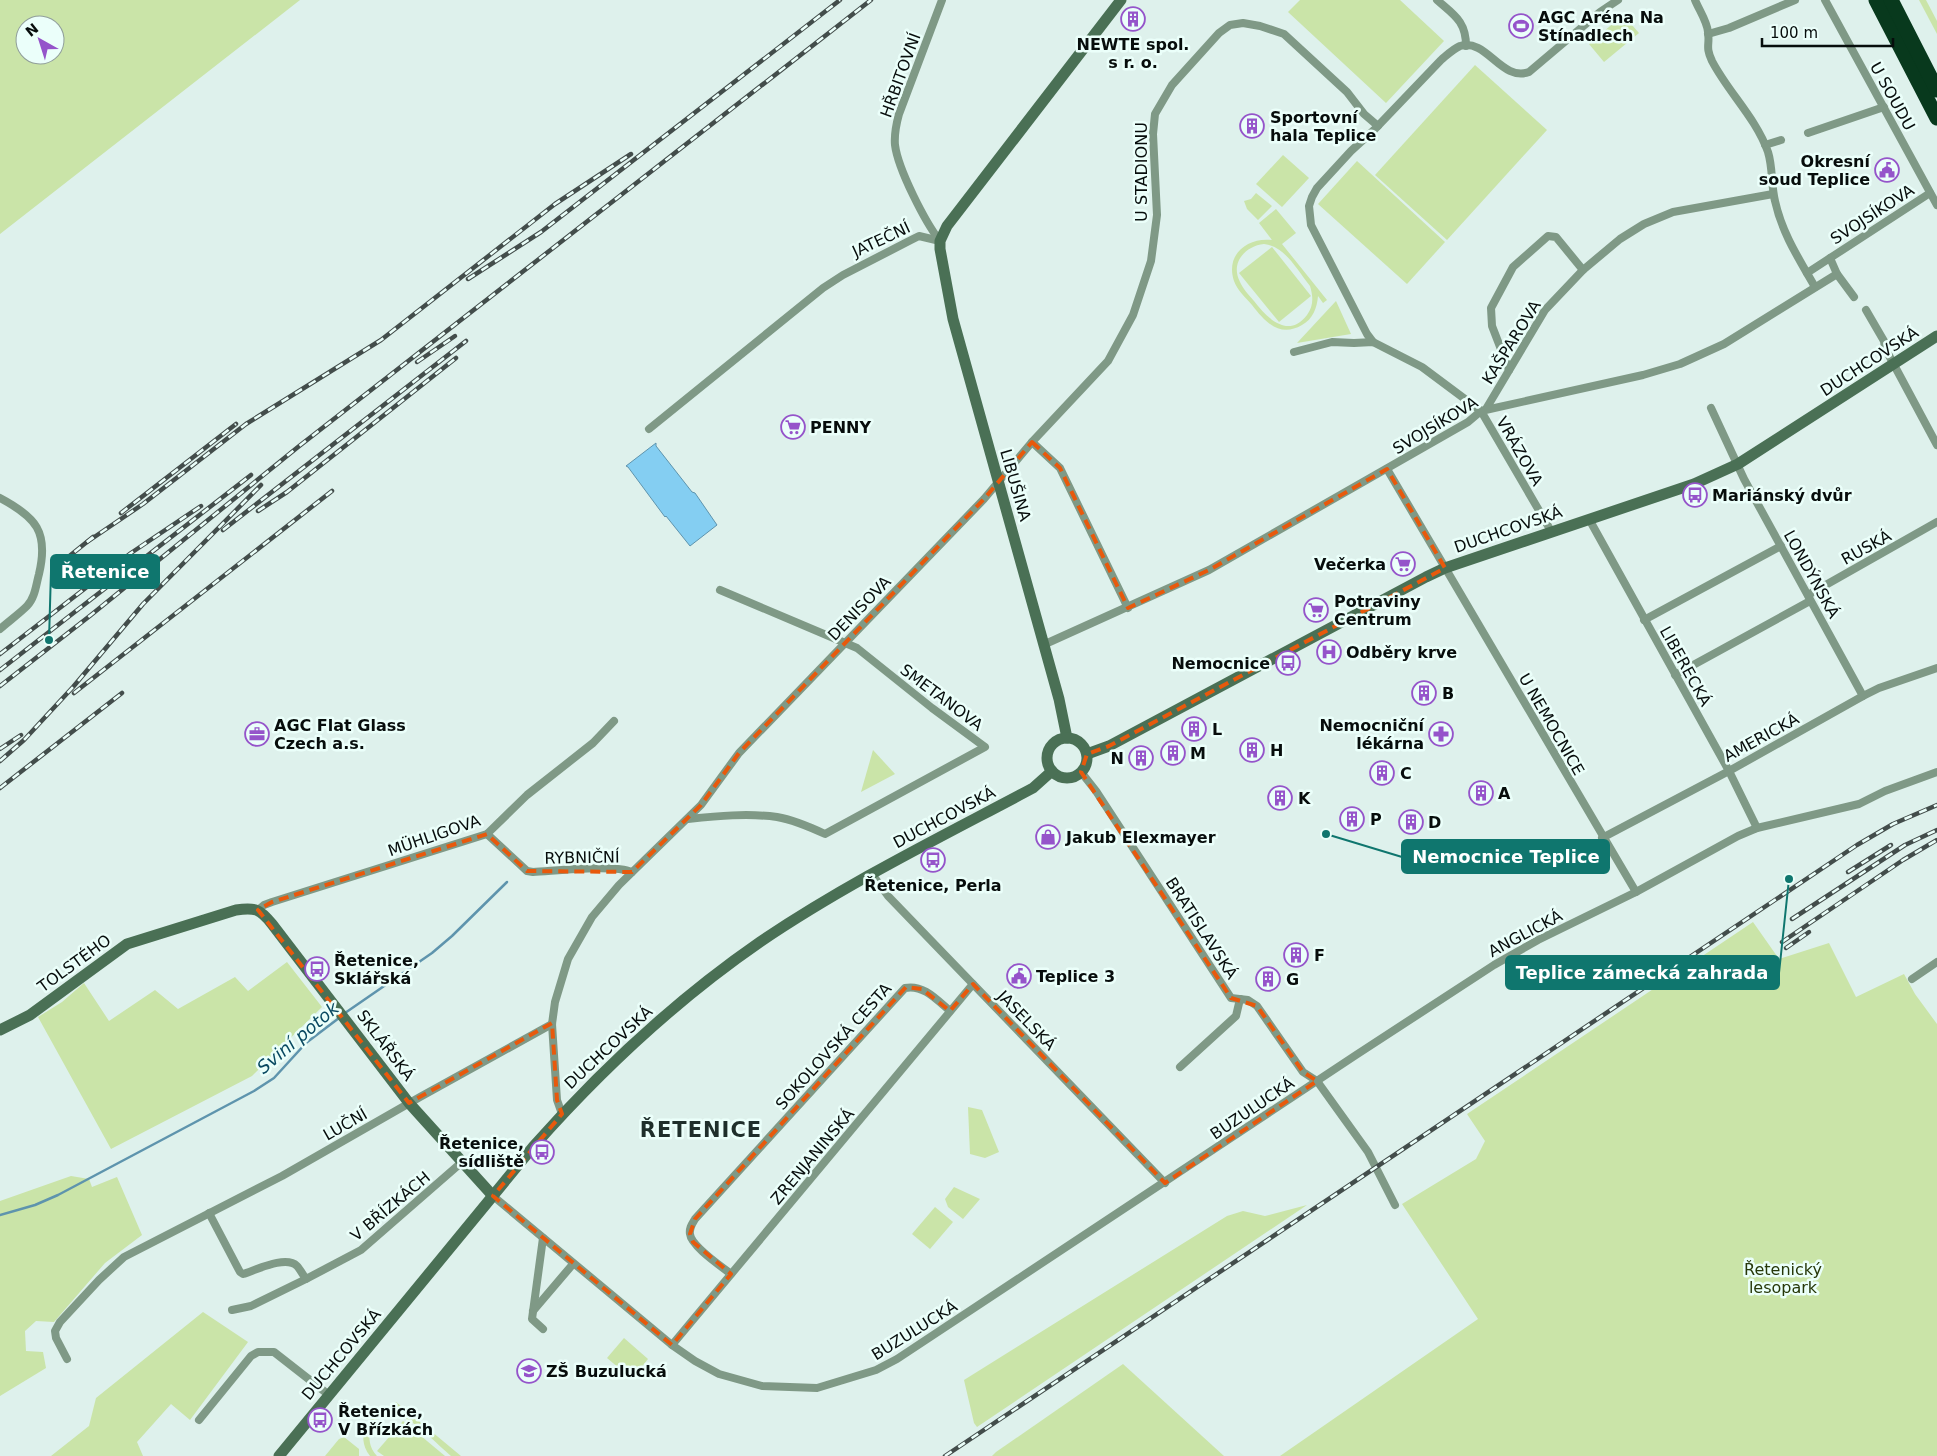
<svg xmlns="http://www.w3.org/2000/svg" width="1937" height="1456" font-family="'DejaVu Sans',sans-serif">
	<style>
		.green { fill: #cae4a8; fill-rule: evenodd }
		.water { fill: #84cef2; stroke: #5e94ad }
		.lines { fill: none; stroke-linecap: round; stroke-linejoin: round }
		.stream { stroke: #5e94ad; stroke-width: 2.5 }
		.street { stroke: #7f9986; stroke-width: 8 }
		.secondary { stroke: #4a7055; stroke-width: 11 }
		.highway { stroke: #08391d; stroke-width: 15 }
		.rail-casing { stroke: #434d4b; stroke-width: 4.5 }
		.rail { stroke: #ebfffa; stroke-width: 2.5; stroke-dasharray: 8; stroke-linecap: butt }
		.marked { fill: none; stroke: #e8590c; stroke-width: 4; stroke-dasharray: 10 6; stroke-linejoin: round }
		.labels { text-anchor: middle; stroke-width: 5; stroke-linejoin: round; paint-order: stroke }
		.poi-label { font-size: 16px; font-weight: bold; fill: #070d0c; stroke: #ebfffa; text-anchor: start }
		.street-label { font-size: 16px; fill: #070d0c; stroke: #ebfffa }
		.park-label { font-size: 16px; fill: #263708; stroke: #ebfffa }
		.water-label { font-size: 18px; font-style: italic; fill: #094961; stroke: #ebfffa }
		.district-label { font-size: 21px; font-weight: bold; letter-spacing: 1px; fill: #1f2f2b; stroke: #ebfffa }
		.leader { fill: none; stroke: #0f766e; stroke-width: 2 }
		.callout-dot { fill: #0f766e; stroke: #ebfffa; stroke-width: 2 }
		.callout { fill: #0f766e; stroke: #0f766e; stroke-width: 2 }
		.callout-label { font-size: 18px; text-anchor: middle; font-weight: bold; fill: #fff }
	</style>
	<rect width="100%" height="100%" fill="#def1ec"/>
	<!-- green -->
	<g class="green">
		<path d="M0,0H300L0,234ZM25,25H55V55H25Z"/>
		<path d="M1300,0H1400L1444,41L1386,103L1288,12Z"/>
		<path d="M1919,0H1926L1937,21V34Z"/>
		<path d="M1623,15L1639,33L1604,62L1589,44Z"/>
		<path d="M1475,65L1547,130L1447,240L1375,175Z"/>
		<path d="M1283,155L1309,178L1282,207L1256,184Z"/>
		<path d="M1357,161L1445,242L1407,284L1318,204Z"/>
		<path d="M1256,193L1272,206L1258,220L1247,209L1244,201L1251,199Z"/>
		<path d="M1276,209L1296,233L1282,244L1327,300L1323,303L1318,296C1317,308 1313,319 1302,325C1280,338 1265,322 1252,305C1246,298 1237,290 1234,281C1225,254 1248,237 1272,240L1259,223ZM1264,244C1285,246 1297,270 1310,286C1313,296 1314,306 1307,315C1288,340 1266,317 1254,301C1249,295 1243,289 1240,282C1230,263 1245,246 1264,244Z"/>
		<path d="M1272,247L1311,296L1279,322L1239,273Z"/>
		<path d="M1336,301L1351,334L1297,343Z"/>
		<path d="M873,750L895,774L861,792Z"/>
		<path d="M1753,922L1779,959L1829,943L1856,997L1904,974L1915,994L1937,1024V1456H1280L1478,1319L1402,1204L1476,1159L1485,1141L1467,1114Z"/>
		<path d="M287,962L322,1007L252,1076L111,1149L38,1017L62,1002L84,983L109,1021L155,990L178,1009L235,977L248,991Z"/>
		<path d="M968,1107L982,1110L999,1152L985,1158L970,1154Z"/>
		<path d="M71,1176L89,1179L92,1187L117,1177L142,1235L105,1263L54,1322L36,1321L25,1331L26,1351L43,1352L46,1368L0,1396V1201Z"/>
		<path d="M954,1187L980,1199L963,1219L948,1207L945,1199Z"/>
		<path d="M1307,1205L977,1427L974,1423L964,1380L1227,1216L1243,1211L1265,1216Z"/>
		<path d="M935,1207L953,1222L930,1249L912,1234Z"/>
		<path d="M203,1312L248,1342L190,1420L171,1404L137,1442L143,1456H51L89,1426L96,1398Z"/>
		<path d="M624,1338L648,1359L632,1379L607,1358Z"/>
		<path d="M1123,1364L1224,1456H992L996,1452Z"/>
		<path d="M396,1402L461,1456H451C438,1445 416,1422 401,1416C376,1405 359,1437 377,1456H370C354,1435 369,1410 394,1409L392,1407Z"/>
		<path d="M403,1421L445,1456H384L377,1451Z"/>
		<path d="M344,1437L359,1449V1456H325L339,1439Z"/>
	</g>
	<!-- water -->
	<path class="water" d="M656,443V446L692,492L695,493L717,525L690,546L666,516L665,517L628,467L626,466Z"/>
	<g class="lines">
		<!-- stream -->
		<g class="stream">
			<path d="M345,1013L432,953L452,936L507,882"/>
			<path d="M0,1215L35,1205L58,1195L254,1091L274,1078L306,1043L339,1018"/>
		</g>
		<!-- street -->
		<g class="street">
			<path d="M1437,0C1454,15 1466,21 1466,46"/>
			<path d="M1695,0C1699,10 1707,21 1708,32C1710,45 1705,46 1712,61C1728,92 1756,118 1768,152C1773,168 1771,185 1775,201C1782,233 1799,259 1815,287"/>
			<path d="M1825,0L1937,205"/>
			<path d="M1708,34L1729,28L1795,0"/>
			<path d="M1808,133L1884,107"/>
			<path d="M1765,145L1781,140"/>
			<path d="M940,241C925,222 898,169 895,145C894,134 896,125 899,114L942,0"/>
			<path d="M1807,273L1830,258"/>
			<path d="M1837,274L1854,297"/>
			<path d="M1866,310L1884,341L1885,348L1937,445"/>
			<path d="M1373,342L1367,334L1311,225L1309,206L1312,197L1317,188L1351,151L1374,130L1441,60C1447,55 1453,49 1460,46C1487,38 1501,82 1529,72L1600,12L1618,0"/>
			<path d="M1294,352L1332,342L1354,343L1373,342L1422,367L1481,411L1551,531"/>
			<path d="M1509,370L1492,326L1491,308L1513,267L1548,236L1556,237L1583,270"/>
			<path d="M1711,408L1744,479L1863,696"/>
			<path d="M1486,409L1545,310L1583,270L1620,239L1644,224L1673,212L1773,194"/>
			<path d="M649,429L823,288L843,275L911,240L919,236L940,241"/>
			<path d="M1032,442L1060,468L1128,608"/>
			<path d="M1387,469L1636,892"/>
			<path d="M0,498C36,517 49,532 39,574C36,585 35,598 27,606C19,614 9,621 0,629"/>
			<path d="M1589,519L1729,771L1757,828"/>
			<path d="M1808,595L1937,522"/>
			<path d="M1644,620L1781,546"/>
			<path d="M1043,645L1209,570L1468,422L1481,411L1643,375L1680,364L1724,344L1837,274L1830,258L1930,193"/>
			<path d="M1675,675L1810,601"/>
			<path d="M1081,772L1096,791L1231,998L1248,1000L1257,1006L1303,1072L1317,1081L1368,1152L1395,1205"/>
			<path d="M688,819C717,816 748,813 777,817C794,820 810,827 825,834L985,747L932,708L857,648L720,590"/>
			<path d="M487,834L527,871L533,872C555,871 613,864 632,872"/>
			<path d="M1602,838L1729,771L1863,696L1879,688L1937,668"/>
			<path d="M872,874L888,896L1165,1183"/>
			<path d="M258,910L264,905L272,902L487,834L527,795L593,743L614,721"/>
			<path d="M1912,979L1937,962"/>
			<path d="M1180,1067L1236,1016L1240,999"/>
			<path d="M562,1114L557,1100L552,1024L555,1002L568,959L592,917L619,885L701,805L739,753L984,499L1032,442L1108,361L1133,315L1151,261L1157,215L1153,134L1155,114L1172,85L1219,33L1230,25L1243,23L1260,26L1284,34L1347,92L1364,114L1378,126"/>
			<path d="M493,1196L672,1345L695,1361L719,1374L762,1386L817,1388L876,1370L897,1359L1356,1055L1494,965L1538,940L1636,892L1738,836L1757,828L1859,804L1885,791L1937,772"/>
			<path d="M209,1213L240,1272L243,1274C256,1270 286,1255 297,1266C300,1269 303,1275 306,1279L361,1250L462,1162"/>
			<path d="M543,1238L532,1319L543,1329"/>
			<path d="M731,1274C721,1266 691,1246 690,1234C689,1228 692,1224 695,1219L905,988C923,984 937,1000 950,1011"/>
			<path d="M232,1310L251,1306L306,1279"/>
			<path d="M533,1311L573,1264"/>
			<path d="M672,1345L973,984"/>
			<path d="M67,1359L56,1338L55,1331L60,1322L99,1280L124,1257L282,1176L420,1097L552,1024"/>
			<path d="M199,1420L251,1356L258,1352H274L329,1395"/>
		</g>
		<!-- secondary -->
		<g class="secondary">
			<path d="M1067,738L1059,699L953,319L940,249V241L947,226L1121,0"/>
			<circle cx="1067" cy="758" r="20"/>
			<path d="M1087,754L1109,746L1426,577L1445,568L1694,484L1738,464L1937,336"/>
			<path d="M0,1030L30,1015L127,944L236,910C255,907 260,909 272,924L409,1103L493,1196"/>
			<path d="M279,1456L533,1147C601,1070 676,1000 760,942C847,883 941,837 1033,788L1052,771"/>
		</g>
		<!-- highway -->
		<g class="highway">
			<path d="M1876,0L1937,118"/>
			<path d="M1891,0L1937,90"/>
		</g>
		<!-- rail casing -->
		<g class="rail-casing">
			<g id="rail">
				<path d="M468,279L541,232L840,0"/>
				<path d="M417,362L455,336"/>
				<path d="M258,511L287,492L456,358"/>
				<path d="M121,513L236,424"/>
				<path d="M223,530L466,341"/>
				<path d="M87,542L143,504L246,424L381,340L555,204L631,154"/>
				<path d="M62,562L93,537"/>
				<path d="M0,654L131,553L201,506"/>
				<path d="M0,670L251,475"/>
				<path d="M0,686L91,615L298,447L871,0"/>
				<path d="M74,693L332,491"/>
				<path d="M0,749L21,735"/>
				<path d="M0,761L24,740L73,687L143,604L261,485"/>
				<path d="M0,788L122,693"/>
				<path d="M1848,872L1891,845"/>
				<path d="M1792,919L1905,845L1937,830"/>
				<path d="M1782,942L1903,860L1937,840"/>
				<path d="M1786,948L1809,932"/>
				<path d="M945,1456L1857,845L1893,824L1937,805"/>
			</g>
		</g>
		<!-- rail -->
		<use href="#rail" class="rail"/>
	</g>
	<!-- marked area -->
	<path class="marked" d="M1032,442L1060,468L1128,608L1209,570L1387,469L1445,568L1109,746L1087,754L1081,772L1231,998L1257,1006L1303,1072L1317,1081L1165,1183L973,984L950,1011L922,989L906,987L695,1219L690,1234L693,1242L731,1274L672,1345L493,1196L562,1114L557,1100L552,1023L409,1103L258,910L272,902L487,834L527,871L632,872L701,805L739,753L984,499Z"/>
	<!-- icons -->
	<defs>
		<g id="building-ring" transform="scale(1.25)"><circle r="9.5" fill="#ebfffa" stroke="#9554ca" stroke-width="1.5"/><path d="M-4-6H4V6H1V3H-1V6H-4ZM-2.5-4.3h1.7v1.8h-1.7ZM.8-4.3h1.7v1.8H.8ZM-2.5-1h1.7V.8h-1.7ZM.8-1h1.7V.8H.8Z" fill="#9554ca"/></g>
		<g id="stadium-ring" transform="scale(1.25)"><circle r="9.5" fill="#ebfffa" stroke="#9554ca" stroke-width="1.5"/><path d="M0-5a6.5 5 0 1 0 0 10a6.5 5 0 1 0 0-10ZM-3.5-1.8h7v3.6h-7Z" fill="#9554ca"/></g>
		<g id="civic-ring" transform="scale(1.25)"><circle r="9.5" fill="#ebfffa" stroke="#9554ca" stroke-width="1.5"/><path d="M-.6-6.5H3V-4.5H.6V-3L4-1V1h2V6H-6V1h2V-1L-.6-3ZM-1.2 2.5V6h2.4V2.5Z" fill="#9554ca"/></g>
		<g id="supermarket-ring" transform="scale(1.25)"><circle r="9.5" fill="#ebfffa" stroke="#9554ca" stroke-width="1.5"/><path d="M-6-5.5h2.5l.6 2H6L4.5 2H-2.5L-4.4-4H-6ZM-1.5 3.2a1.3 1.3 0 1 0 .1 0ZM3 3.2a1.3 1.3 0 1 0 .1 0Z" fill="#9554ca"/></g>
		<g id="bus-ring" transform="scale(1.25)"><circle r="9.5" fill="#ebfffa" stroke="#9554ca" stroke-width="1.5"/><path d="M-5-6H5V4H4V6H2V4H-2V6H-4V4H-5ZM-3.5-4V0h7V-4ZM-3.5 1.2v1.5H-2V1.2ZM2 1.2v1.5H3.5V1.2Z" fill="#9554ca"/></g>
		<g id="hospital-ring" transform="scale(1.25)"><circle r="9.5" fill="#ebfffa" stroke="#9554ca" stroke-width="1.5"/><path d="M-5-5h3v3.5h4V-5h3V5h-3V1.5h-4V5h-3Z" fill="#9554ca"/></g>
		<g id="office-ring" transform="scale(1.25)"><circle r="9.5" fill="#ebfffa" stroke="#9554ca" stroke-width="1.5"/><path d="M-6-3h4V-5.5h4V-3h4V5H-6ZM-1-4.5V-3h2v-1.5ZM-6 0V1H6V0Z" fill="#9554ca"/></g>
		<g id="pharmacy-ring" transform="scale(1.25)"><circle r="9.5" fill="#ebfffa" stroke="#9554ca" stroke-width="1.5"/><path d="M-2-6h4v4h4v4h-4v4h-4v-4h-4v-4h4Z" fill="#9554ca"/></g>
		<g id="shop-ring" transform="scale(1.25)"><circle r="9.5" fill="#ebfffa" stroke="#9554ca" stroke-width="1.5"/><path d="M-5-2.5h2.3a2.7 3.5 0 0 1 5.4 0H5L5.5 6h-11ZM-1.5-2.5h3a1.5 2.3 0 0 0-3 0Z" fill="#9554ca"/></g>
		<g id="school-ring" transform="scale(1.25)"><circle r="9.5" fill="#ebfffa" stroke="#9554ca" stroke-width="1.5"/><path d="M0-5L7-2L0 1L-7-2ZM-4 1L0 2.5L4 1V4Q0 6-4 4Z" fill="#9554ca"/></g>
	</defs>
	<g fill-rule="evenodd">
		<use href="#building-ring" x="1133" y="19"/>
		<use href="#stadium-ring" x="1521" y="26"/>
		<use href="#building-ring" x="1252" y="126"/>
		<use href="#civic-ring" x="1887" y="170"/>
		<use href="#supermarket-ring" x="793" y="427"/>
		<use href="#bus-ring" x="1695" y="495"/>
		<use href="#supermarket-ring" x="1403" y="564"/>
		<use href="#supermarket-ring" x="1316" y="610"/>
		<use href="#hospital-ring" x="1329" y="652"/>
		<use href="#bus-ring" x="1288" y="663"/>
		<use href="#building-ring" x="1424" y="693"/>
		<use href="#building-ring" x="1194" y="729"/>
		<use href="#office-ring" x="257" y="734"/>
		<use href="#pharmacy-ring" x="1441" y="734"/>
		<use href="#building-ring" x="1252" y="750"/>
		<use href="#building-ring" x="1173" y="753"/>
		<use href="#building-ring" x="1141" y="758"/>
		<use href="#building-ring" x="1382" y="773"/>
		<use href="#building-ring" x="1481" y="793"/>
		<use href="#building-ring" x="1280" y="798"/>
		<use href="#building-ring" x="1352" y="819"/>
		<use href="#building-ring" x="1411" y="822"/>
		<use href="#shop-ring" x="1048" y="837"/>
		<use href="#bus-ring" x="933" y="860"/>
		<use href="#building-ring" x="1296" y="955"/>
		<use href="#bus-ring" x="317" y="969"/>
		<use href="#civic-ring" x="1019" y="976"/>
		<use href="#building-ring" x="1268" y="979"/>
		<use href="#bus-ring" x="542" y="1152"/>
		<use href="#school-ring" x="529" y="1371"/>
		<use href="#bus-ring" x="320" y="1420"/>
	</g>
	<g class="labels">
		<!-- poi labels -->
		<g class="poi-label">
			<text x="1538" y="23">AGC Aréna Na<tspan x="1538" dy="18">Stínadlech</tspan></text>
			<text x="1133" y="50" text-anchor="middle">NEWTE spol.<tspan x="1133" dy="18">s r. o.</tspan></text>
			<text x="1270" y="123">Sportovní<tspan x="1270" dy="18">hala Teplice</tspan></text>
			<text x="1870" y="167" text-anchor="end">Okresní<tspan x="1870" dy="18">soud Teplice</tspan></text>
			<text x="810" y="433">PENNY</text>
			<text x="1712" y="501">Mariánský dvůr</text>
			<text x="1386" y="570" text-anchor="end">Večerka</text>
			<text x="1334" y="607">Potraviny<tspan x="1334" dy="18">Centrum</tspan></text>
			<text x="1346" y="658">Odběry krve</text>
			<text x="1270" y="669" text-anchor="end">Nemocnice</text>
			<text x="1442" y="699">B</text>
			<text x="274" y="731">AGC Flat Glass<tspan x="274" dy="18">Czech a.s.</tspan></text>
			<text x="1424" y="731" text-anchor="end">Nemocniční<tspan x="1424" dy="18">lékárna</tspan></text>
			<text x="1212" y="735">L</text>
			<text x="1270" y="756">H</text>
			<text x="1190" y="759">M</text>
			<text x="1124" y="764" text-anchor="end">N</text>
			<text x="1400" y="779">C</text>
			<text x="1498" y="799">A</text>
			<text x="1298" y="804">K</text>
			<text x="1370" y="825">P</text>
			<text x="1428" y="828">D</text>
			<text x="1066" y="843">Jakub Elexmayer</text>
			<text x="933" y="891" text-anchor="middle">Řetenice, Perla</text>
			<text x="1314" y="961">F</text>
			<text x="334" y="966">Řetenice,<tspan x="334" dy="18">Sklářská</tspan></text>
			<text x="1036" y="982">Teplice 3</text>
			<text x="1286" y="985">G</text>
			<text x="524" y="1149" text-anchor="end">Řetenice,<tspan x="524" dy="18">sídliště</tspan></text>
			<text x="546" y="1377">ZŠ Buzulucká</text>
			<text x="338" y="1417">Řetenice,<tspan x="338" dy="18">V Břízkách</tspan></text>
		</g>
		<!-- street labels -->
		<g class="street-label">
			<text transform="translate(900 75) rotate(-70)" y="6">HŘBITOVNÍ</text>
			<text transform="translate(1893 96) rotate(61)" y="6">U SOUDU</text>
			<text transform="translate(1141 172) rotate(-90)" y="6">U STADIONU</text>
			<text transform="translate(1872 214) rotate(-33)" y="6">SVOJSÍKOVA</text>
			<text transform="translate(881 239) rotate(-25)" y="6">JATEČNÍ</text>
			<text transform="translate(1511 342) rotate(-58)" y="6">KAŠPAROVA</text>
			<text transform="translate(1869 361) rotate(-33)" y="6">DUCHCOVSKÁ</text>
			<text transform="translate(1435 425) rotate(-31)" y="6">SVOJSÍKOVA</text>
			<text transform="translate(1520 451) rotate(60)" y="6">VRÁZOVA</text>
			<text transform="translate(1016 485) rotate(74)" y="6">LIBUŠINA</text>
			<text transform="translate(1508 529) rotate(-19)" y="6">DUCHCOVSKÁ</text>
			<text transform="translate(1866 547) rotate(-29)" y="6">RUSKÁ</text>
			<text transform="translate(1812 574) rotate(61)" y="6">LONDÝNSKÁ</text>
			<text transform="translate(859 608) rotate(-46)" y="6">DENISOVA</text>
			<text transform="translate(1686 666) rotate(61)" y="6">LIBERECKÁ</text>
			<text transform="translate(942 697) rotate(37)" y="6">SMETANOVA</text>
			<text transform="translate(1552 724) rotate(60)" y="6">U NEMOCNICE</text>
			<text transform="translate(1761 737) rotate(-29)" y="6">AMERICKÁ</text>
			<text transform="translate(944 817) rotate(-28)" y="6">DUCHCOVSKÁ</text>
			<text transform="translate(434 835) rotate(-19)" y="6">MÜHLIGOVA</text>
			<text transform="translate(582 857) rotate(-1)" y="6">RYBNIČNÍ</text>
			<text transform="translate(1202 928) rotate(57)" y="6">BRATISLAVSKÁ</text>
			<text transform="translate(1525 933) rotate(-28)" y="6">ANGLICKÁ</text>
			<text transform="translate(74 963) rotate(-36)" y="6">TOLSTÉHO</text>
			<text transform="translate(1027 1020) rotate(46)" y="6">JASELSKÁ</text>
			<text transform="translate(386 1045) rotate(53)" y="6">SKLÁŘSKÁ</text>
			<text transform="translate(833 1046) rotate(-48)" y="6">SOKOLOVSKÁ CESTA</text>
			<text transform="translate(608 1047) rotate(-43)" y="6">DUCHCOVSKÁ</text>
			<text transform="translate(1252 1108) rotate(-34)" y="6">BUZULUCKÁ</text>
			<text transform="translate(345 1124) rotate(-30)" y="6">LUČNÍ</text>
			<text transform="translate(812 1156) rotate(-50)" y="6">ZRENJANINSKÁ</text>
			<text transform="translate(390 1206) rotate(-40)" y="6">V BŘÍZKÁCH</text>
			<text transform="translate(914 1330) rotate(-32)" y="6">BUZULUCKÁ</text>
			<text transform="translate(341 1354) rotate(-50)" y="6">DUCHCOVSKÁ</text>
		</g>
		<!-- park labels -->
		<g class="park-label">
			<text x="1783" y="1275">Řetenický<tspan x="1783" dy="18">lesopark</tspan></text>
		</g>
		<!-- water labels -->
		<g class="water-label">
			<text transform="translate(298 1038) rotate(-40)" y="6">Sviní potok</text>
		</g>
		<!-- district labels -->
		<g class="district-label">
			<text x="701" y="1137">ŘETENICE</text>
		</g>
	</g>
	<!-- callouts -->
	<path class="leader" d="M49 640L51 571M1326 834L1402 857M1789 879L1779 973"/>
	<g class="callout-dot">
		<circle cx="49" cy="640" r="5"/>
		<circle cx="1326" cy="834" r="5"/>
		<circle cx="1789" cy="879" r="5"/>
	</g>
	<g class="callout">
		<rect x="51" y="555" width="108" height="33" rx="5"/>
		<rect x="1402" y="840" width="207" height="33" rx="5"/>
		<rect x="1506" y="956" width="273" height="33" rx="5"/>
	</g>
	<g class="callout-label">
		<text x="105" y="578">Řetenice</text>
		<text x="1506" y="863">Nemocnice Teplice</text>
		<text x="1642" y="979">Teplice zámecká zahrada</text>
	</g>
	<!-- north arrow -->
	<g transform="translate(40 40) rotate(321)"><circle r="24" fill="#ebfffa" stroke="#909e9b"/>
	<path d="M0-4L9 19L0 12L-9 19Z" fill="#9554ca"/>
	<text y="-8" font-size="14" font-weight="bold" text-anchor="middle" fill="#070d0c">N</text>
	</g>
	<!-- scale -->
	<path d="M1762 38v8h131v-8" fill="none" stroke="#070d0c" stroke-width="2.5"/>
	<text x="1770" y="38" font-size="15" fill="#070d0c" stroke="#ebfffa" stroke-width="4" paint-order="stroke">100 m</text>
</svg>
